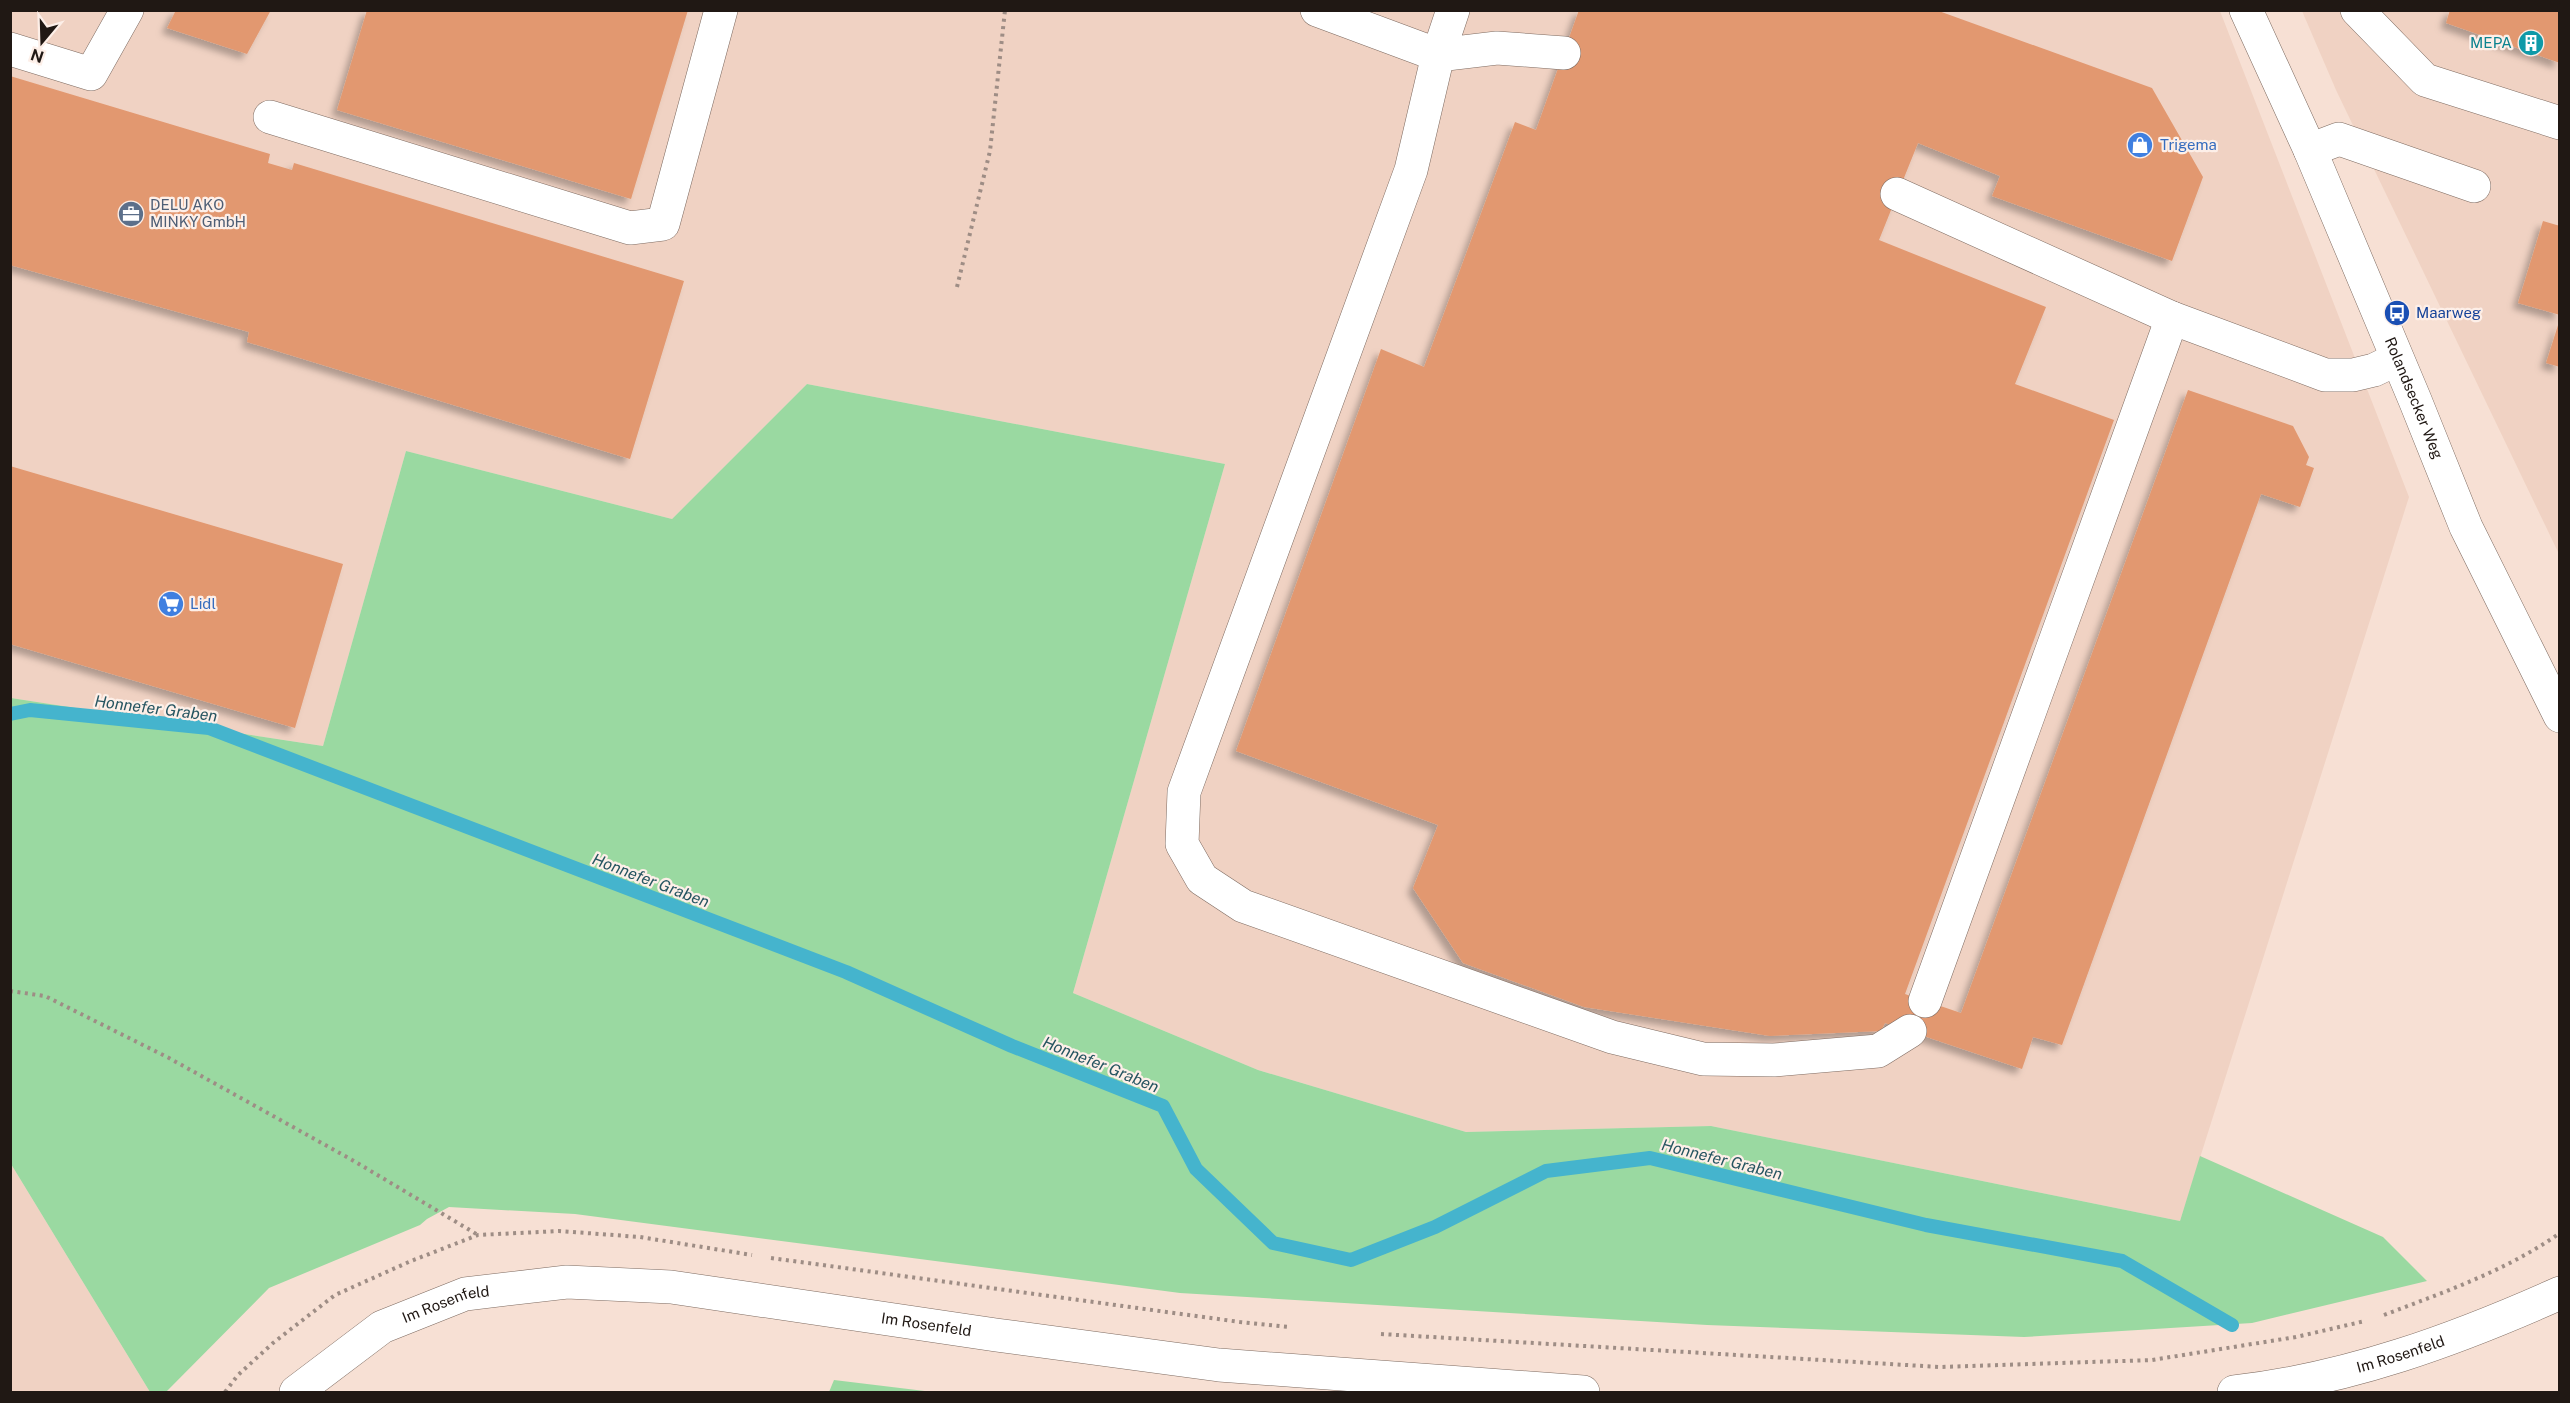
<svg xmlns="http://www.w3.org/2000/svg" width="2570" height="1403" font-family="'Public Sans',sans-serif">
	<style>
		.built { fill: #f0d2c3 }
		.green { fill: #9ad9a1 }
		.lines { fill: none; stroke-linecap: round; stroke-linejoin: round }
		.stream { stroke: #45b4cd; stroke-width: 14 }
		.building { fill: #e29870; filter: url(#shadow) }
		.minor-casing { stroke: #7e6b61; stroke-width: 34 }
		.path { stroke: #9e8d85; stroke-width: 4; stroke-dasharray: 3 4.5; stroke-linecap: butt }
		.minor { stroke: #fff; stroke-width: 33 }
		.labels { text-anchor: middle; stroke-width: 4.5; stroke-linejoin: round; paint-order: stroke }
		.culture-label { font-size: 15px; fill: #0d838f; stroke: #fdefe8; text-anchor: end }
		.shop-label { font-size: 15px; fill: #366cbe; stroke: #fdefe8; text-anchor: start }
		.service-label { font-size: 15px; fill: #4e5e75; stroke: #fdefe8; text-anchor: start }
		.transit-label { font-size: 15px; fill: #164399; stroke: #fdefe8; text-anchor: start }
		.street-label { font-size: 15px; fill: #201814; stroke: #fdefe8 }
		.water-label { font-size: 16px; font-style: italic; fill: #265561; stroke: #fdefe8 }
	</style>
	<defs>
		<filter id="shadow"><feDropShadow dx="-5.5" dy="5.5" stdDeviation="3" flood-color="#0004"/></filter>
	</defs>
	<rect width="100%" height="100%" fill="#f7e0d4"/>
	<!-- built -->
	<g class="built">
		<path d="M10,11H2220L2409,497L2180,1221L1711,1126L1466,1132L1258,1070L1073,993L1225,464L807,384L672,519L406,451L323,746L11,698Z"/>
		<path d="M2302,11H2559V554L2336,90Z"/>
		<path d="M11,1164L150,1392H11Z"/>
	</g>
	<!-- green -->
	<g class="green">
		<path d="M807,384L1225,464L1073,993L1258,1070L1466,1132L1711,1126L2180,1221L2200,1156L2383,1237L2427,1281L2252,1323L2024,1337L1707,1325L1180,1293L575,1214L449,1207L427,1219L420,1225L269,1288L166,1392H150L11,1164V698L323,746L406,451L672,519Z"/>
		<path d="M834,1380L933,1392H829Z"/>
	</g>
	<g class="lines">
		<!-- stream -->
		<path class="stream" d="M10,714L30,710L209,728L846,972L1012,1046L1163,1106L1196,1169L1273,1243L1351,1260L1435,1227L1546,1171L1650,1158L1926,1225L2122,1261L2232,1325"/>
	</g>
	<!-- building -->
	<g class="building">
		<path d="M176,10H271L247,54L167,28Z"/>
		<path d="M367,10H688L631,199L337,110Z"/>
		<path d="M1579,10H1936L2152,88L2203,177L2172,261L1992,196L2000,176L1918,143L1879,240L2046,307L2015,384L2114,420L1905,994L1961,1013L2188,390L2293,426L2309,457L2306,465L2314,468L2300,507L2261,494L2062,1045L2033,1037L2022,1069L1885,1023L1881,1031L1770,1036L1584,1007L1463,963L1413,888L1438,825L1236,751L1381,349L1424,367L1515,122L1536,130Z"/>
		<path d="M2450,10H2560V63L2446,23Z"/>
		<path d="M10,76L270,154L268,163L292,170L294,163L684,281L630,459L247,342L249,332L10,265Z"/>
		<path d="M2543,221L2560,226V315L2518,303Z"/>
		<path d="M2560,319V367L2546,363Z"/>
		<path d="M10,466L343,564L295,728L10,644Z"/>
	</g>
	<g class="lines">
		<!-- minor casing -->
		<g class="minor-casing">
			<g id="minor">
				<path d="M1317,10L1438,55L1411,170L1184,792L1182,844L1202,879L1243,906L1612,1037L1703,1059L1774,1060L1878,1051L1910,1031"/>
				<path d="M1453,10L1438,55L1497,48L1564,53"/>
				<path id="s1" d="M2246,10L2310,150L2415,400L2466,527L2560,716"/>
				<path d="M2357,10L2425,80L2560,123"/>
				<path d="M10,49L91,74L127,10"/>
				<path d="M270,117L630,228L663,224L721,10"/>
				<path d="M2310,150L2339,139L2474,186"/>
				<path d="M1897,194L2172,318L2325,375H2353L2374,370L2397,359"/>
				<path d="M1925,1001L2172,318"/>
				<path id="s2" d="M296,1392L382,1327L465,1294L567,1282L671,1287L996,1335L1219,1365L1583,1392"/>
				<path id="s3" d="M2234,1392C2348,1379 2455,1340 2560,1293"/>
			</g>
		</g>
		<!-- path -->
		<g class="path">
			<path d="M957,287L990,151L1005,10"/>
			<path d="M10,991L45,996L169,1058L354,1161L478,1235"/>
			<path d="M771,1258L1240,1322L1290,1327"/>
			<path d="M2384,1315C2444,1292 2506,1271 2560,1233"/>
			<path d="M1381,1334L1940,1367L2152,1360L2296,1337L2365,1321"/>
			<path d="M225,1392L238,1375L273,1343L335,1295L411,1261L478,1235L559,1231L640,1237L752,1255"/>
		</g>
		<!-- minor -->
		<use href="#minor" class="minor"/>
	</g>
	<!-- icons -->
	<defs>
		<g id="building-disc" transform="scale(1.35)"><circle r="9.5" fill="#0f9aa8" stroke="#fdefe8"/><path d="M-4-6H4V6H1V3H-1V6H-4ZM-2.5-4.3h1.7v1.8h-1.7ZM.8-4.3h1.7v1.8H.8ZM-2.5-1h1.7V.8h-1.7ZM.8-1h1.7V.8H.8Z" fill="#fff"/></g>
		<g id="shop-disc" transform="scale(1.35)"><circle r="9.5" fill="#3f7fe0" stroke="#fdefe8"/><path d="M-5-2.5h2.3a2.7 3.5 0 0 1 5.4 0H5L5.5 6h-11ZM-1.5-2.5h3a1.5 2.3 0 0 0-3 0Z" fill="#fff"/></g>
		<g id="office-disc" transform="scale(1.35)"><circle r="9.5" fill="#5c6f8a" stroke="#fdefe8"/><path d="M-6-3h4V-5.5h4V-3h4V5H-6ZM-1-4.5V-3h2v-1.5ZM-6 0V1H6V0Z" fill="#fff"/></g>
		<g id="bus-disc" transform="scale(1.35)"><circle r="9.5" fill="#1a4fb4" stroke="#fdefe8"/><path d="M-5-6H5V4H4V6H2V4H-2V6H-4V4H-5ZM-3.5-4V0h7V-4ZM-3.5 1.2v1.5H-2V1.2ZM2 1.2v1.5H3.5V1.2Z" fill="#fff"/></g>
		<g id="supermarket-disc" transform="scale(1.35)"><circle r="9.5" fill="#3f7fe0" stroke="#fdefe8"/><path d="M-6-5.5h2.5l.6 2H6L4.5 2H-2.5L-4.4-4H-6ZM-1.5 3.2a1.3 1.3 0 1 0 .1 0ZM3 3.2a1.3 1.3 0 1 0 .1 0Z" fill="#fff"/></g>
	</defs>
	<g fill-rule="evenodd">
		<use href="#building-disc" x="2531" y="43"/>
		<use href="#shop-disc" x="2140" y="145"/>
		<use href="#office-disc" x="131" y="214"/>
		<use href="#bus-disc" x="2397" y="313"/>
		<use href="#supermarket-disc" x="171" y="604"/>
	</g>
	<g class="labels">
		<!-- culture labels -->
		<g class="culture-label">
			<text x="2512" y="48">MEPA</text>
		</g>
		<!-- shop labels -->
		<g class="shop-label">
			<text x="2160" y="150">Trigema</text>
			<text x="190" y="609">Lidl</text>
		</g>
		<!-- service labels -->
		<g class="service-label">
			<text x="150" y="210">DELU AKO<tspan x="150" dy="17">MINKY GmbH</tspan></text>
		</g>
		<!-- transit labels -->
		<g class="transit-label">
			<text x="2416" y="318">Maarweg</text>
		</g>
		<!-- street labels -->
		<g class="street-label">
			<text dy="5" stroke="none"><textPath href="#s1" startOffset="423">Rolandsecker Weg</textPath></text>
			<text dy="5" stroke="none"><textPath href="#s2" startOffset="176">Im Rosenfeld</textPath></text>
			<text dy="5" stroke="none"><textPath href="#s2" startOffset="662">Im Rosenfeld</textPath></text>
			<text dy="5" stroke="none"><textPath href="#s3" startOffset="171">Im Rosenfeld</textPath></text>
		</g>
		<!-- water labels -->
		<g class="water-label">
			<text transform="translate(156 708) rotate(7)" y="6">Honnefer Graben</text>
			<text transform="translate(651 880) rotate(21)" y="6">Honnefer Graben</text>
			<text transform="translate(1101 1064) rotate(22)" y="6">Honnefer Graben</text>
			<text transform="translate(1722 1159) rotate(14)" y="6">Honnefer Graben</text>
		</g>
	</g>
	<!-- border -->
	<rect width="2570" height="1403" fill="none" stroke="#201814" stroke-width="24"/>
	<!-- north arrow -->
	<g transform="translate(42 42) rotate(199)" stroke="#fdefe8" stroke-width="4.5" paint-order="stroke">
	<path d="M0-4.5L10 22L0 15L-10 22Z" fill="#201814"/>
	<text y="-9" font-size="16" font-weight="bold" text-anchor="middle" fill="#201814">N</text>
	</g>
</svg>
